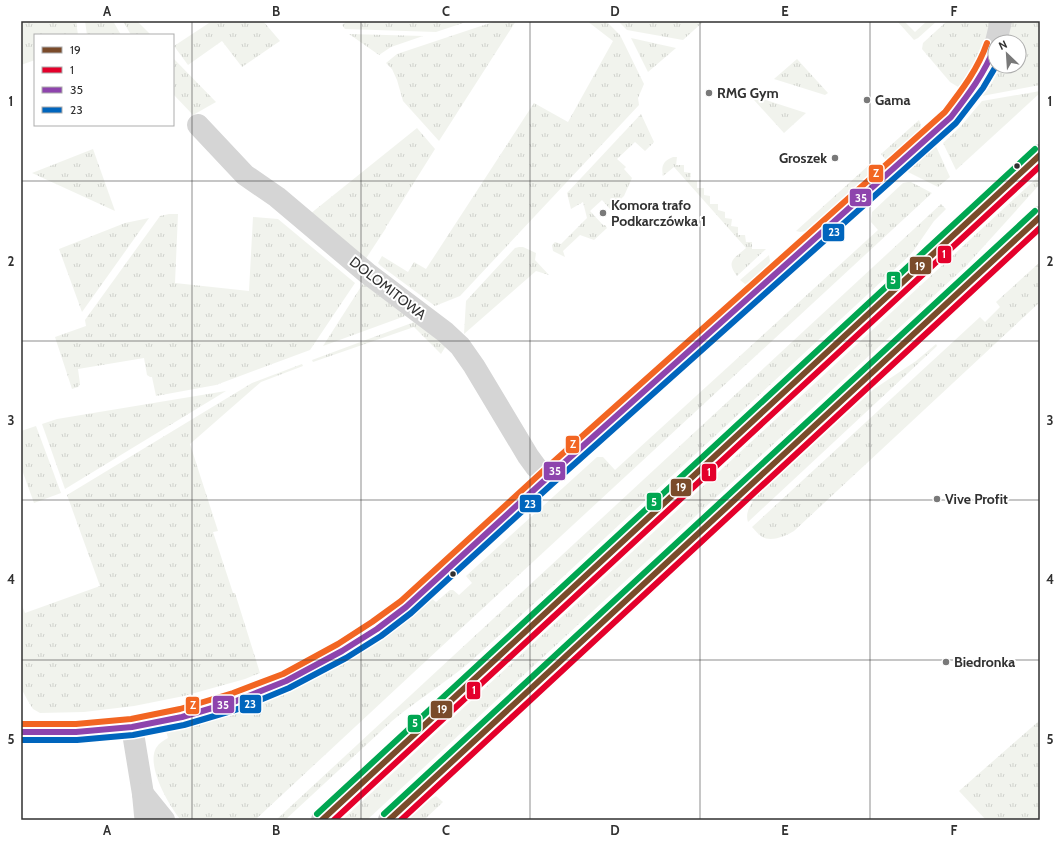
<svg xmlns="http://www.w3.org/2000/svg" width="1061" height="841" font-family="Cabin,sans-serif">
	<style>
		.grass { fill: url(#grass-tufts) }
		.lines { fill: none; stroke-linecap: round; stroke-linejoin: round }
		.minor { stroke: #d5d5d5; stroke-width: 22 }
		.primary { stroke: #c9c9c9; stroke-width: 22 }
		.bus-1-casing { stroke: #fff; stroke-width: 9 }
		.bus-2-casing { stroke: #fff; stroke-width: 9 }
		.bus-3-casing { stroke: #fff; stroke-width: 9 }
		.bus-4-casing { stroke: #fff; stroke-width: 9 }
		.bus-5-casing { stroke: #fff; stroke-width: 9 }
		.bus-6-casing { stroke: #fff; stroke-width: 9 }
		.bus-1 { stroke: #7a4b2a; stroke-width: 6 }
		.bus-2 { stroke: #e4002b; stroke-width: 6 }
		.bus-3 { stroke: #8e44ad; stroke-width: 6 }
		.bus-4 { stroke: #0065bd; stroke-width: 6 }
		.bus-5 { stroke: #00a651; stroke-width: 6 }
		.bus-6 { stroke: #f26522; stroke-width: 6 }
		.grid { fill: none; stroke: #313131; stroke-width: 1; stroke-opacity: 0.55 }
		.poi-dot { fill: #797979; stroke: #fff; stroke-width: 1.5 }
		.bus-dot { fill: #313131; stroke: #fff; stroke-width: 1.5 }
		.labels { text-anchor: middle; stroke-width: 4; stroke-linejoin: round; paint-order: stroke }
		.poi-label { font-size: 14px; font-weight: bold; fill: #313131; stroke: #fff; text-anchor: start }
		.street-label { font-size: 14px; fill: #313131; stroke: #fff }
		.line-badge { stroke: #fff; stroke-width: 1.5 }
		.badge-label { font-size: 11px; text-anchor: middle; font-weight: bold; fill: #fff }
		.neatline { fill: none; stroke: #313131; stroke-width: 1.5 }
		.grid-label { font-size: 13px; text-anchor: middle; font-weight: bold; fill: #313131 }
	</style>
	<defs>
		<pattern id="grass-tufts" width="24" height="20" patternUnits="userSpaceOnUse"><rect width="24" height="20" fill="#f1f3ed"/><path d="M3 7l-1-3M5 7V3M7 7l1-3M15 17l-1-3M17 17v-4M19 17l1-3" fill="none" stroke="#cfd1cc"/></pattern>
	</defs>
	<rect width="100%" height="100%" fill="#fff"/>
	<!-- grass -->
	<g class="grass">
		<path d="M21,21H76L78,35H35V60L21,65Z"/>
		<path d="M85,21H113L121,35H87Z"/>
		<path d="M123,21H137L151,35H131Z"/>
		<path d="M212,21H263L280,41L242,67L222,41L188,65L174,46Z"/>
		<path d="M347,21H469L436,32L345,29L342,25Z"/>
		<path d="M496,21H516L439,141L403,101L397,80L392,69L386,63L397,54Z"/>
		<path d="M587,21H606L620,35L644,84L638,98L639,105L460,296L435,306L381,266L378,263L382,256L408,272L414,262L426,269L534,103L568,122L613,41Z"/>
		<path d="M618,21H704L683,40L627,30Z"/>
		<path d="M897,21H904L915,32L927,21H937L918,38L914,40Z"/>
		<path d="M947,21H991C988,41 972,73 958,87L950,82L922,49L923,43Z"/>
		<path d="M1011,21H1040V85L982,96C990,87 996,77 1000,66H1019V42H1007Z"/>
		<path d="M349,34L423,36L391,47L379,55Z"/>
		<path d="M631,38L676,48L648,72Z"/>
		<path d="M173,58L216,102L193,115L173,94Z"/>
		<path d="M797,59L828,93L825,95L774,79Z"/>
		<path d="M1040,91V93L956,170L943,143L961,126L982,101Z"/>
		<path d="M756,97H757L806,113L784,133L754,100Z"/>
		<path d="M641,114L654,142L645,151L635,142L617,159L626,167L624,169L632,178L624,196L610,209L602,200L590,211L603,225H605L607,228L594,240L580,235L563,251L565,257L553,251L552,245L555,242L561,244L587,218L583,202L571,209L567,193Z"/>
		<path d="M919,120L921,125L920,130L886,160L881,154Z"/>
		<path d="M417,128L435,149L388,224L386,226V228L365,260L310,214Z"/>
		<path d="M935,144L950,177L938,187L906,171Z"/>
		<path d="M93,149L115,211L32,173Z"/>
		<path d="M673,157H677L676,165H684V172L691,173L690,180L697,181V188H704V195L710,196V204H718V210L725,212V218L732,219L731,226L738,227V235H745L746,242H752V249H766L737,276C725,261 735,258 746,248L674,167L663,176C661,166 663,161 673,157Z"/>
		<path d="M870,164L875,170L807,231L800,232L796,231Z"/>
		<path d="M1040,175V184L966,266L367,820H342Z"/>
		<path d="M908,182H911L932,193L427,660L255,820H181C169,806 146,766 156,748C159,743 164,740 168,738L166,731L213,719L252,707L282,694L331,670L368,647L414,613L431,598L436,602L450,590H453L459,595L472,583L466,576L597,457H603L615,470L878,230L871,222L872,212L903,183Z"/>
		<path d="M941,204L946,209L934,221L914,250L910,255L551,588L470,662C445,683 417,700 392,721L285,820H276Z"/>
		<path d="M169,214H178L175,283L249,291L253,217L278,219L355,283L310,350L216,385L156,396L152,377H150L147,375L144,358L78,369L80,384L78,387L72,389L55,337L86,326L85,320L160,216Z"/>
		<path d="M149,218L82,312L59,249L125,223Z"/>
		<path d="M519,247H523L536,253L535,260L549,275L536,271L464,334L466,301L515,248Z"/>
		<path d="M769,255L770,261L768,265L749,283L745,284L740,280Z"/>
		<path d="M1040,262V302L794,531C786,536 770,543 761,536C758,534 755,530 752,527L980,317L985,322L1000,307L996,302Z"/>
		<path d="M364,282L408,315L323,346Z"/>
		<path d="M417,321L447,344L441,354L414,327L313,362L312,360Z"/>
		<path d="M936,344L937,346L748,522C745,513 750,506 754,499L874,389L916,361Z"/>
		<path d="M302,364L303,366L261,382L190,444L218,531L213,532L233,593H235L260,673L245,679L184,696L134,706L84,712L40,713L33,709L28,701L21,688V603L25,613L100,586L67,495L252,383Z"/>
		<path d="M226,391L65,489L42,424L57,419Z"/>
		<path d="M36,426L61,493L34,503L21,467V431Z"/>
		<path d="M1040,720V820H986L959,791Z"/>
		<path d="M436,796L443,802L424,820H408L431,799Z"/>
	</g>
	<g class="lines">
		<!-- minor -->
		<g class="minor">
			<path d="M996,42L1001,21"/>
			<path d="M198,125L245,175L277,197L367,273L445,332L460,346L474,366L528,456L536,467L547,478"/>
			<path d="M132,727L143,794L145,815L146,820"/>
			<path d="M21,732H76L132,727L182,717L236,701L286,681L342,651L377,629L406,607L547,478L951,117C968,95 987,73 995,46"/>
			<path d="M143,794L164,820"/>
		</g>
		<!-- primary -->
		<g class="primary">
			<path d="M322,820L1040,155"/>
			<path d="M389,820L1040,217"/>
		</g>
		<!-- bus-1 casing -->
		<g class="bus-1-casing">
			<g id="bus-1">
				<path d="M322,820L1040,155"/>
				<path d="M389,820L1040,217"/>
			</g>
		</g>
		<!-- bus-2 casing -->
		<g class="bus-2-casing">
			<g id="bus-2">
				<path d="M334,820L1040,166"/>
				<path d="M401,820L1040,228"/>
			</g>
		</g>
		<!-- bus-3 casing -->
		<g class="bus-3-casing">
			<path id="bus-3" d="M21,732H76L132,727L182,717L236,701L286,681L342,651L377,629L406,607L547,478L951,117C968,95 985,73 995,46"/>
		</g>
		<!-- bus-4 casing -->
		<g class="bus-4-casing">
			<path id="bus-4" d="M21,740H77L133,735L184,725L238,709L289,688L346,658L381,636L411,613L552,484L956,123L983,88L996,66"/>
		</g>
		<!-- bus-5 casing -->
		<g class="bus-5-casing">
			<g id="bus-5">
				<path d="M317,814L1035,149"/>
				<path d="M384,814L1035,211"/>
			</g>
		</g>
		<!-- bus-6 casing -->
		<g class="bus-6-casing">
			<path id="bus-6" d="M21,724H76L131,719L180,709L233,693L283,674L338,644L372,622L401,601L542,472L945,112C962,90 978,69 987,43"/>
		</g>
		<!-- bus-1 -->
		<use href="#bus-1" class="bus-1"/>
		<!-- bus-2 -->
		<use href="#bus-2" class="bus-2"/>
		<!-- bus-3 -->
		<use href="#bus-3" class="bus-3"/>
		<!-- bus-4 -->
		<use href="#bus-4" class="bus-4"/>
		<!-- bus-5 -->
		<use href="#bus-5" class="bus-5"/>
		<!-- bus-6 -->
		<use href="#bus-6" class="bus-6"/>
	</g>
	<!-- grid -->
	<path class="grid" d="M192,21V820M361,21V820M530,21V820M700,21V820M870,21V820M21,181H1040M21,341H1040M21,500H1040M21,660H1040"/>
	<!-- markers -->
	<g class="poi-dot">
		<circle cx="709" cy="93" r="4"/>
		<circle cx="867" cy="100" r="4"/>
		<circle cx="835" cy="158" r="4"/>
		<circle cx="603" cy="213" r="4"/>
		<circle cx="937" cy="499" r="4"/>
		<circle cx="946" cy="662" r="4"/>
	</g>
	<g class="bus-dot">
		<circle cx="1017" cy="166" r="3.5"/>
		<circle cx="453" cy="574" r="3.5"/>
	</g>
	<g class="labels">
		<!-- poi labels -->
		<g class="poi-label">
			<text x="717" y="98">RMG Gym</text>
			<text x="875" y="105">Gama</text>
			<text x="827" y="163" text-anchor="end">Groszek</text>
			<text x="611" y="210">Komora trafo<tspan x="611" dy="16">Podkarczówka 1</tspan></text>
			<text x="945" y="504">Vive Profit</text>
			<text x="954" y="667">Biedronka</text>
		</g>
		<!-- street labels -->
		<g class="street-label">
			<text transform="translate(388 288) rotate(38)" y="5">DOLOMITOWA</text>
		</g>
	</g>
	<g class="line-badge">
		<rect x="868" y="164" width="16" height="19" rx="4" fill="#f26522"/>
		<rect x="849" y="188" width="23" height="19" rx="4" fill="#8e44ad"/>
		<rect x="822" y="223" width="23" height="19" rx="4" fill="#0065bd"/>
		<rect x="937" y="245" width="15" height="19" rx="4" fill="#e4002b"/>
		<rect x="909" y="256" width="23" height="19" rx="4" fill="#7a4b2a"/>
		<rect x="886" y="271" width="15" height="19" rx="4" fill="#00a651"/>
		<rect x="565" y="435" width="15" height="19" rx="4" fill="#f26522"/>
		<rect x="543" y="461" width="23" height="20" rx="4" fill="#8e44ad"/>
		<rect x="701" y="463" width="16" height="19" rx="4" fill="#e4002b"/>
		<rect x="670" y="478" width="22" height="19" rx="4" fill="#7a4b2a"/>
		<rect x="646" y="492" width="16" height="19" rx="4" fill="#00a651"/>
		<rect x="519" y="494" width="23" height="19" rx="4" fill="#0065bd"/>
		<rect x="466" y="681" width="15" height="19" rx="4" fill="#e4002b"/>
		<rect x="239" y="694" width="23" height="20" rx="4" fill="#0065bd"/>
		<rect x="212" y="695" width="23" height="19" rx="4" fill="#8e44ad"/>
		<rect x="185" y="696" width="15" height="19" rx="4" fill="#f26522"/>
		<rect x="430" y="700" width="23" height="19" rx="4" fill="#7a4b2a"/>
		<rect x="407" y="714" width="15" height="19" rx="4" fill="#00a651"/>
	</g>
	<g class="badge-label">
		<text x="876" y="177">Z</text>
		<text x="861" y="202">35</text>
		<text x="834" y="236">23</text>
		<text x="944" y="258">1</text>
		<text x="920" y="270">19</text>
		<text x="893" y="284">5</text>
		<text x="573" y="448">Z</text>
		<text x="555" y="475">35</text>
		<text x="709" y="476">1</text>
		<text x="681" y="491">19</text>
		<text x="654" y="506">5</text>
		<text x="530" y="508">23</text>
		<text x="474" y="694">1</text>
		<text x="250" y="708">23</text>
		<text x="223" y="709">35</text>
		<text x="193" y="709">Z</text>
		<text x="442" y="713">19</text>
		<text x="415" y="727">5</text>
	</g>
	<!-- border -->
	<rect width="1061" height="841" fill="none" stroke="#ffffff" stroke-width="44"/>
	<!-- legend -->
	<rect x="34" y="34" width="140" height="92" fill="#ffffff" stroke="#adadad"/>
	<rect x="42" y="47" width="20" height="6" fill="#7a4b2a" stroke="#adadad"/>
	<text x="70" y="54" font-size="12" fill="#313131">19</text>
	<rect x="42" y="67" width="20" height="6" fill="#e4002b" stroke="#adadad"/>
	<text x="70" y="74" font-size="12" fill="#313131">1</text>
	<rect x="42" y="87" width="20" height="6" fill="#8e44ad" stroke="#adadad"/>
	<text x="70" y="94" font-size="12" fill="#313131">35</text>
	<rect x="42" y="107" width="20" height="6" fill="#0065bd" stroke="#adadad"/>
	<text x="70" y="114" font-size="12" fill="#313131">23</text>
	<!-- north arrow -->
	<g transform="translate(1007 54) rotate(335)"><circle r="19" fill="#ffffff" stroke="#adadad"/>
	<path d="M0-3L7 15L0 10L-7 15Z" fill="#797979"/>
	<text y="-6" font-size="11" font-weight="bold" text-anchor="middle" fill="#313131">N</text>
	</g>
	<rect x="22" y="22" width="1017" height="797" class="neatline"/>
	<g class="grid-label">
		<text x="107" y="16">A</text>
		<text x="276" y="16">B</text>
		<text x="446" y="16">C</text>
		<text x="615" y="16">D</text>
		<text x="785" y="16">E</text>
		<text x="954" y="16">F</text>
		<text x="11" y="106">1</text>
		<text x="1050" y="106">1</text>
		<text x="11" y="266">2</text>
		<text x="1050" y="266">2</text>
		<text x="11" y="425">3</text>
		<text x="1050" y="425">3</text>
		<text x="11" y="584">4</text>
		<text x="1050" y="584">4</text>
		<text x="11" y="744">5</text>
		<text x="1050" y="744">5</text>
		<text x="107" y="835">A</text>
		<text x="276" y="835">B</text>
		<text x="446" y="835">C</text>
		<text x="615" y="835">D</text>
		<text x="785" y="835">E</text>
		<text x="954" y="835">F</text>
	</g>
</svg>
